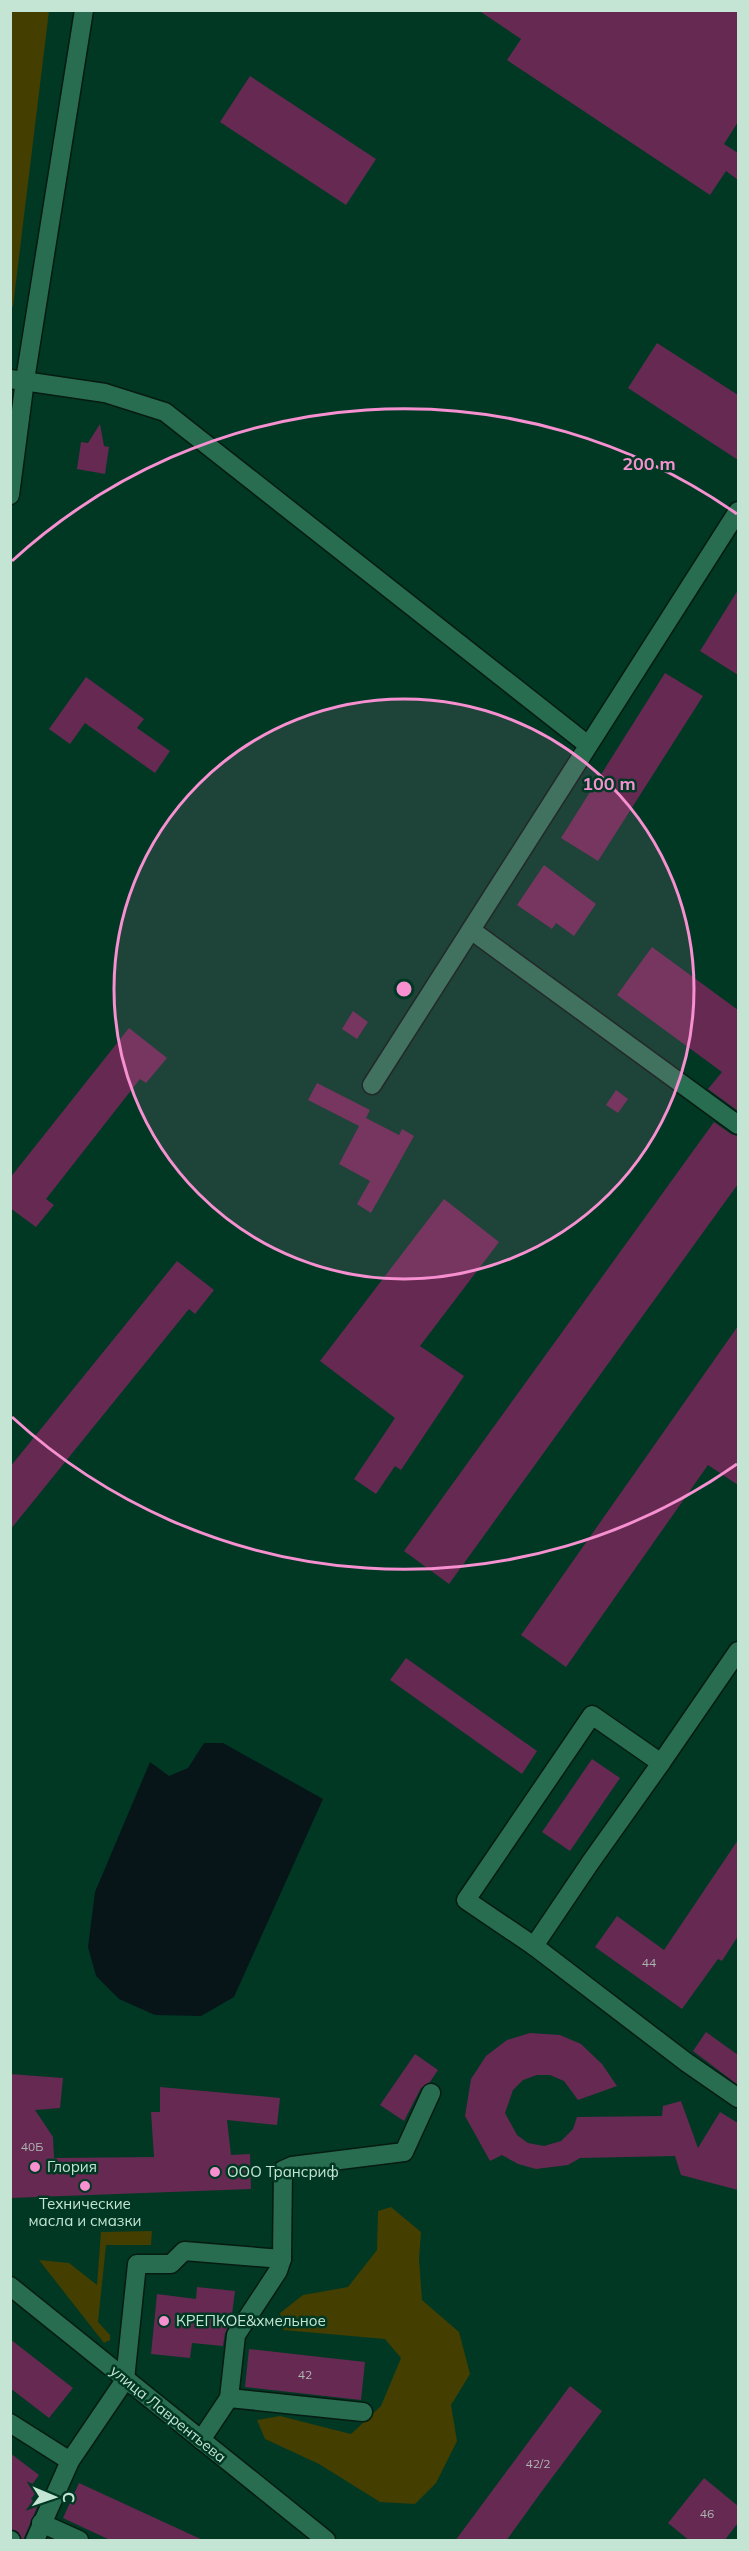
<svg xmlns="http://www.w3.org/2000/svg" width="749" height="2551" font-family="Mulish,sans-serif">
	<style>
		.green { fill: #443e01 }
		.water { fill: #071418 }
		.building { fill: #662951 }
		.lines { fill: none; stroke-linecap: round; stroke-linejoin: round }
		.minor-casing { stroke: #061b12; stroke-width: 21 }
		.minor { stroke: #286d50; stroke-width: 18 }
		.ring { fill: none; stroke: #f690d0; stroke-width: 3 }
		.poi-dot { fill: #f690d0; stroke: #003824; stroke-width: 2 }
		.labels { text-anchor: middle; stroke-width: 5; stroke-linejoin: round; paint-order: stroke }
		.number-label { font-size: 12px; fill: #acb6b2 }
		.poi-label { font-size: 15px; fill: #c4e5d3; stroke: #003824; text-anchor: start }
		.street-label { font-size: 15px; fill: #c4e5d3; stroke: #003824 }
		.centre { fill: #f690d0; stroke: #003824; stroke-width: 3 }
		.ring-label { font-size: 18px; text-anchor: middle; font-weight: bold; fill: #f690d0; stroke: #003824; stroke-width: 5; stroke-linejoin: round; paint-order: stroke }
	</style>
	<rect width="100%" height="100%" fill="#003824"/>
	<!-- green -->
	<g class="green">
		<path d="M11,10L49,11L13,306L11,308Z"/>
		<path d="M391,2207L421,2232L419,2259L422,2300L459,2332L470,2374L451,2405L457,2441L436,2483L415,2504L380,2502L319,2464L265,2439L257,2420L280,2416L351,2434L381,2406L401,2358L385,2339L283,2330L280,2313L303,2295L348,2287L377,2250L378,2211Z"/>
		<path d="M152,2231L151,2245H106L98,2322L110,2335V2340L104,2343L39,2260L69,2263L97,2285L101,2232Z"/>
	</g>
	<!-- water -->
	<path class="water" d="M204,1743H223L323,1799L234,1997L201,2016L155,2015L119,1999L96,1976L88,1947L95,1892L150,1762L169,1776L188,1768Z"/>
	<!-- building -->
	<g class="building">
		<path d="M478,10H738V122L724,144L738,153V180L726,171L710,195L507,60L521,39Z"/>
		<path d="M250,76L376,159L346,205L220,122Z"/>
		<path d="M657,343L738,395V460L628,388Z"/>
		<path d="M100,424L104,446L109,447L105,474L77,469L81,442L88,443Z"/>
		<path d="M738,590V675L700,651Z"/>
		<path d="M665,673L703,696L598,861L561,838Z"/>
		<path d="M86,677L144,719L137,728L170,751L155,773L85,723L70,744L49,729Z"/>
		<path d="M544,865L596,904L574,936L556,923L552,929L517,905Z"/>
		<path d="M652,947L738,1010V1111L708,1089L722,1072L617,995Z"/>
		<path d="M353,1011L368,1022L357,1039L342,1029Z"/>
		<path d="M129,1028L167,1058L146,1083L140,1079L46,1199L54,1205L36,1227L10,1208V1178Z"/>
		<path d="M317,1083L370,1110L366,1118L399,1135L402,1129L414,1136L371,1213L357,1204L370,1181L339,1164L359,1126L308,1100Z"/>
		<path d="M616,1090L628,1099L618,1113L606,1105Z"/>
		<path d="M714,1122L731,1134L738,1136V1184L449,1584L404,1551Z"/>
		<path d="M444,1199L499,1242L420,1346L464,1376L401,1470L395,1466L376,1494L354,1479L395,1418L320,1361Z"/>
		<path d="M177,1261L214,1290L195,1314L189,1309L10,1530V1467Z"/>
		<path d="M738,1326V1485L708,1465L566,1667L521,1635Z"/>
		<path d="M406,1658L537,1751L522,1774L390,1680Z"/>
		<path d="M592,1759L620,1778L570,1851L542,1832Z"/>
		<path d="M738,1840V1936L722,1961L718,1959L682,2009L595,1947L617,1916L664,1950Z"/>
		<path d="M706,2032L738,2055V2085L693,2051Z"/>
		<path d="M530,2033L560,2035L581,2044L602,2064L617,2086L578,2100L564,2081L550,2075H537L523,2080L513,2090L505,2113L517,2135L528,2143L544,2146L561,2141L573,2129L577,2117L662,2116L663,2106L681,2101L698,2148L720,2112L738,2123V2190L681,2175L675,2156L580,2158L568,2165L536,2169L518,2164L502,2155L490,2161L465,2116L471,2079L486,2056L507,2040Z"/>
		<path d="M415,2054L438,2070L430,2082L421,2088L404,2121L380,2105Z"/>
		<path d="M10,2074L63,2078L60,2108L35,2110L53,2137L54,2158L154,2157L151,2112H160V2087L280,2098L277,2125L227,2120L231,2155L250,2154L251,2189L10,2198Z"/>
		<path d="M197,2287L235,2291L231,2322L225,2333L223,2346L192,2343L190,2358L151,2354L157,2294L196,2299Z"/>
		<path d="M10,2339L73,2388L49,2418L10,2388Z"/>
		<path d="M249,2349L365,2362L361,2400L245,2387Z"/>
		<path d="M570,2386L602,2411L542,2491L506,2541H455Z"/>
		<path d="M10,2453L39,2475L31,2486L37,2491L31,2499L38,2505L23,2540L17,2531L10,2529Z"/>
		<path d="M704,2478L738,2506V2523L724,2541H690L668,2523Z"/>
		<path d="M79,2483L205,2541H112L63,2518Z"/>
	</g>
	<g class="lines">
		<!-- minor casing -->
		<g class="minor-casing">
			<g id="minor">
				<path d="M10,379L105,393L165,412L588,745"/>
				<path d="M10,495L25,380L84,10"/>
				<path d="M471,930L738,1125"/>
				<path d="M372,1085L738,511"/>
				<path d="M661,1763L590,1863L534,1946L686,2062L738,2098"/>
				<path d="M534,1946L466,1900L592,1715L661,1763L738,1651"/>
				<path d="M10,2286L326,2540"/>
				<path d="M229,2398L363,2412"/>
				<path d="M10,2423L70,2461"/>
				<path d="M201,2440L229,2398L236,2335L278,2271L282,2259L283,2170L292,2166L404,2152L431,2093"/>
				<path d="M41,2523L79,2540"/>
				<path d="M10,2540H11"/>
				<path d="M35,2540L70,2461L125,2380L137,2264H171L184,2251L282,2259"/>
			</g>
		</g>
		<!-- minor -->
		<use href="#minor" class="minor"/>
	</g>
	<!-- distance rings -->
	<circle cx="404" cy="989" r="290" fill="#f690d0" fill-opacity=".12"/>
	<g class="ring">
		<circle cx="404" cy="989" r="290"/>
		<path d="M737 1464A580 580 0 0 1 12 1417M12 561A580 580 0 0 1 737 514"/>
	</g>
	<!-- markers -->
	<g class="poi-dot">
		<circle cx="35" cy="2167" r="6"/>
		<circle cx="215" cy="2172" r="6"/>
		<circle cx="85" cy="2186" r="6"/>
		<circle cx="164" cy="2321" r="6"/>
	</g>
	<g class="labels">
		<!-- number labels -->
		<g class="number-label">
			<text x="649" y="1967">44</text>
			<text x="32" y="2151">40Б</text>
			<text x="305" y="2379">42</text>
			<text x="538" y="2468">42/2</text>
			<text x="707" y="2518">46</text>
		</g>
		<!-- poi labels -->
		<g class="poi-label">
			<text x="47" y="2172">Глория</text>
			<text x="227" y="2177">ООО Трансриф</text>
			<text x="85" y="2209" text-anchor="middle">Технические<tspan x="85" dy="17">масла и смазки</tspan></text>
			<text x="176" y="2326">КРЕПКОЕ&amp;хмельное</text>
		</g>
		<!-- street labels -->
		<g class="street-label">
			<text transform="translate(168 2414) rotate(39)" y="5">улица Лаврентьева</text>
		</g>
	</g>
	<circle cx="404" cy="989" r="9" class="centre"/>
	<g class="ring-label">
		<text x="649" y="470">200 m</text>
		<text x="609" y="790">100 m</text>
	</g>
	<!-- border -->
	<rect width="749" height="2551" fill="none" stroke="#c4e5d3" stroke-width="24"/>
	<!-- north arrow -->
	<g transform="translate(54 2497) rotate(92)" stroke="#003824" stroke-width="4.5" paint-order="stroke">
	<path d="M0-4.5L10 22L0 15L-10 22Z" fill="#c4e5d3"/>
	<text y="-9" font-size="16" font-weight="bold" text-anchor="middle" fill="#c4e5d3">С</text>
	</g>
</svg>
